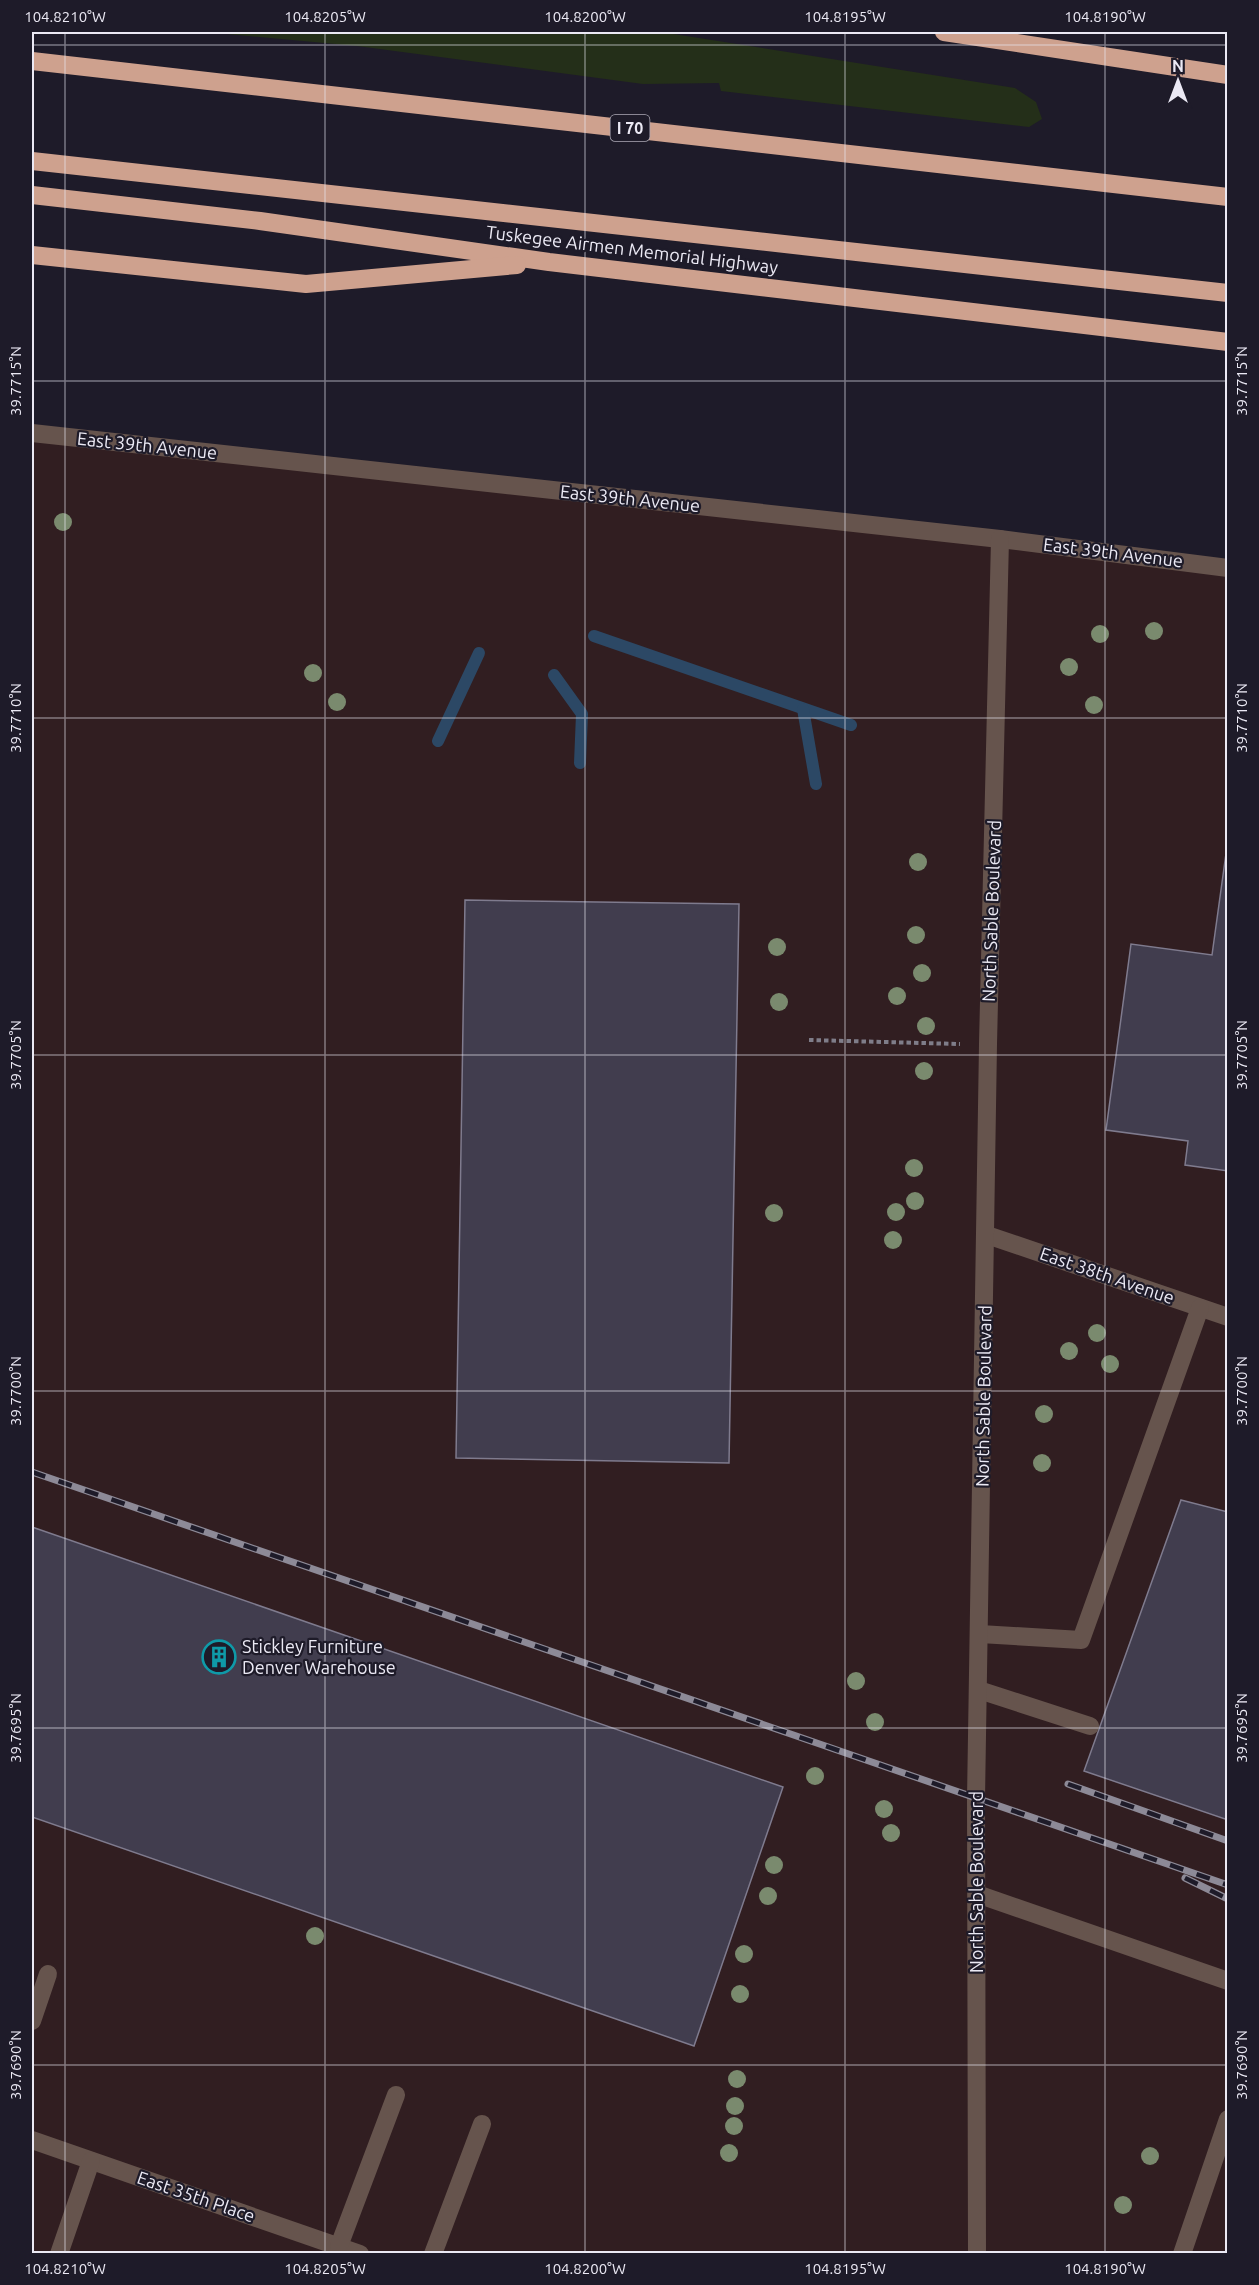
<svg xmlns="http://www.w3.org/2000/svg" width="1259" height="2285" font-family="Ubuntu,sans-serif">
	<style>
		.industrial { fill: #311e21 }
		.grass { fill: #242f19 }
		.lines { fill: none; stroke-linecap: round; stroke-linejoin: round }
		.stream { stroke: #2c4865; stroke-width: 12 }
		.building { fill: #413d4e; stroke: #7f7b8e; stroke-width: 1.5 }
		.path { stroke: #7f7d89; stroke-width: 4; stroke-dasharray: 4.5 3; stroke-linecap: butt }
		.minor { stroke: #66544d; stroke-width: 18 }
		.highway { stroke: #cea18e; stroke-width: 18 }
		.rail-casing { stroke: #8d8a97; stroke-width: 7 }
		.rail { stroke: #1e1b29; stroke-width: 4.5; stroke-dasharray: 14; stroke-linecap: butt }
		.tree { fill: #7a8a6e }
		.ticks { fill: none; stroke: #ebe9f4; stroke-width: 1.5; stroke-opacity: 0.45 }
		.labels { text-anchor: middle; stroke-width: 4.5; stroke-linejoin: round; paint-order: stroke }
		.shield { fill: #1e1b29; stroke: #aeabb7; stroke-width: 1.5 }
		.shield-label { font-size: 16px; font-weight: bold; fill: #ebe9f4 }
		.street-label { font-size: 18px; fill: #ebe9f4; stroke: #1e1b29 }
		.poi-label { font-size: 18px; fill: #ebe9f4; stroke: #1e1b29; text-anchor: start }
		.neatline { fill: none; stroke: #ebe9f4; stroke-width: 2 }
		.ticks-label { font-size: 15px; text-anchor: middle; fill: #ebe9f4 }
	</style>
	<rect width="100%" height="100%" fill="#1e1b29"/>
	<!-- industrial -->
	<path class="industrial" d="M32,433L1227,567V2253L32,2254Z"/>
	<!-- grass -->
	<path class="grass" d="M205,32H661L1015,88L1036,102L1042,119L1029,127L721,91L719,83L643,84L357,46Z"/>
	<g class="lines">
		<!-- stream -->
		<g class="stream">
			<path d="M594,636L851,725"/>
			<path d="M554,675L582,714L580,763"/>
			<path d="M803,709L816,784"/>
			<path d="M438,741L479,653"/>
		</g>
	</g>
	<!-- building -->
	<g class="building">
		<path d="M1228,839V1171L1185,1165L1188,1141L1106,1130L1131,944L1212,955Z"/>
		<path d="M465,900L739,904L729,1463L456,1458Z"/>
		<path d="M1181,1500L1228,1512V1820L1084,1771Z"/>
		<path d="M32,1527L783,1787L694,2046L32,1817Z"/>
	</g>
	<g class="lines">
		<!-- path -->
		<path class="path" d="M809,1040L960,1044"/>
		<!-- minor -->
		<g class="minor">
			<path d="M32,433L1000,539L1228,568"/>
			<path d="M987,1235L1228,1317"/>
			<path d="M980,1634L1081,1640L1200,1308"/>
			<path d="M979,1690L1090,1726"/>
			<path d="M977,1894L1228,1981"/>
			<path d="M32,2021L48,1974"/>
			<path d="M32,2140L360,2254"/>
			<path d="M339,2246L396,2095"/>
			<path d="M59,2254L91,2161"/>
			<path d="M433,2254L482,2124"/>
			<path d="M977,2254L976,1799L988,1044L1000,539"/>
			<path d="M1182,2254L1228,2119"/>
		</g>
		<!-- highway -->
		<g class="highway">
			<path d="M944,32L1228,75"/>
			<path d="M32,61L1228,197"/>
			<path d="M32,161L1228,293"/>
			<path d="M32,195L260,221L549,262L1228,342"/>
			<path d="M32,255L306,284L517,265"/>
		</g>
		<!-- rail casing -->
		<g class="rail-casing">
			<g id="rail">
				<path d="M32,1472L1228,1885"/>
				<path d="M1068,1784L1228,1841"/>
				<path d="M1185,1878L1228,1899"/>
			</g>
		</g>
		<!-- rail -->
		<use href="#rail" class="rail"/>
	</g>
	<!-- trees -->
	<g class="tree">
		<circle cx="63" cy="522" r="9"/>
		<circle cx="1154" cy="631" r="9"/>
		<circle cx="1100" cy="634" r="9"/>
		<circle cx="1069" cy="667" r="9"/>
		<circle cx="313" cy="673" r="9"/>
		<circle cx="337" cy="702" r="9"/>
		<circle cx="1094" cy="705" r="9"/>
		<circle cx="918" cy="862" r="9"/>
		<circle cx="916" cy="935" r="9"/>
		<circle cx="777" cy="947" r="9"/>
		<circle cx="922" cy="973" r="9"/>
		<circle cx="897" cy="996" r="9"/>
		<circle cx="779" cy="1002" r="9"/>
		<circle cx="926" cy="1026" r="9"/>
		<circle cx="924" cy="1071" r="9"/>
		<circle cx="914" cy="1168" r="9"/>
		<circle cx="915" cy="1201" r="9"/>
		<circle cx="896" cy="1212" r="9"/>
		<circle cx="774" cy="1213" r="9"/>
		<circle cx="893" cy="1240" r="9"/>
		<circle cx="1097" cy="1333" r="9"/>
		<circle cx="1069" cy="1351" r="9"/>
		<circle cx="1110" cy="1364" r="9"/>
		<circle cx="1044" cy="1414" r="9"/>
		<circle cx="1042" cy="1463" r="9"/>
		<circle cx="856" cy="1681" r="9"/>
		<circle cx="875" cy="1722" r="9"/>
		<circle cx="815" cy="1776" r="9"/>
		<circle cx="884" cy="1809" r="9"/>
		<circle cx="891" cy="1833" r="9"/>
		<circle cx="774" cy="1865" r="9"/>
		<circle cx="768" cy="1896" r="9"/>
		<circle cx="315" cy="1936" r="9"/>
		<circle cx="744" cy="1954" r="9"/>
		<circle cx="740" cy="1994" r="9"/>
		<circle cx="737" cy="2079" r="9"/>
		<circle cx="735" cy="2106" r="9"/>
		<circle cx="734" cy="2126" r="9"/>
		<circle cx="729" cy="2153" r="9"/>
		<circle cx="1150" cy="2156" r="9"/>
		<circle cx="1123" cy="2205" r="9"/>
	</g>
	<!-- ticks -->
	<path class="ticks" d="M65,32V2254M325,32V2254M585,32V2254M845,32V2254M1105,32V2254M32,45H1228M32,381H1228M32,718H1228M32,1055H1228M32,1391H1228M32,1728H1228M32,2065H1228"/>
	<!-- icons -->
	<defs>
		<g id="building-ring" transform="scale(1.725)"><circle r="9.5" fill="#1e1b29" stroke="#0f9aa8" stroke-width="1.5"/><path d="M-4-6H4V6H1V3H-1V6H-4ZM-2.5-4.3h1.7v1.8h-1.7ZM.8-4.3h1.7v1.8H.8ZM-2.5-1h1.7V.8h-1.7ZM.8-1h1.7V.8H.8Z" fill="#0f9aa8"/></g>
	</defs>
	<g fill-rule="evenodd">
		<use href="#building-ring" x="219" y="1657"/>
	</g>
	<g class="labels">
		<!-- shield labels -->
		<rect class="shield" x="610.5" y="115" width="39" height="26" rx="4.5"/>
		<g class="shield-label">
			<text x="630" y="134">I 70</text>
		</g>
		<!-- street labels -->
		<g class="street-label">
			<text transform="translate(632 250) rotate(7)" y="6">Tuskegee Airmen Memorial Highway</text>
			<text transform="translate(147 446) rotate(6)" y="6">East 39th Avenue</text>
			<text transform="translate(630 499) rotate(6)" y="6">East 39th Avenue</text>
			<text transform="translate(1113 553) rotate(7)" y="6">East 39th Avenue</text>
			<text transform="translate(992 911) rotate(-88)" y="6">North Sable Boulevard</text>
			<text transform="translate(1107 1276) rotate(19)" y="6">East 38th Avenue</text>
			<text transform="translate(984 1396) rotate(-89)" y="6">North Sable Boulevard</text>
			<text transform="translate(977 1882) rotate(-90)" y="6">North Sable Boulevard</text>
			<text transform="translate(196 2197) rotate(19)" y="6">East 35th Place</text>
		</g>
		<!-- poi labels -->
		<g class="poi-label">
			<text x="242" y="1653">Stickley Furniture<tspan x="242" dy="21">Denver Warehouse</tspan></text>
		</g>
	</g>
	<!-- border -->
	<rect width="1259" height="2285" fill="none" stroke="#1e1b29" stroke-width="66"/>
	<!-- north arrow -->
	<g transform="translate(1178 81)" stroke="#1e1b29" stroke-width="4.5" paint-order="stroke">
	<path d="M0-4.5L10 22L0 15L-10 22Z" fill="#ebe9f4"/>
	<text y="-9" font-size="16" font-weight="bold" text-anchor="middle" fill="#ebe9f4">N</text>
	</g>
	<rect x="33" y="33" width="1193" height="2219" class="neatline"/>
	<g class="ticks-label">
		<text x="65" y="22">104.8210°W</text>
		<text x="325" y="22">104.8205°W</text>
		<text x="585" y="22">104.8200°W</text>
		<text x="845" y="22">104.8195°W</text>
		<text x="1105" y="22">104.8190°W</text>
		<text transform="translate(16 381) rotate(-90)" y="5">39.7715°N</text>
		<text transform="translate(1242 381) rotate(-90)" y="5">39.7715°N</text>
		<text transform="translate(16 718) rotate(-90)" y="5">39.7710°N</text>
		<text transform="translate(1242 718) rotate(-90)" y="5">39.7710°N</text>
		<text transform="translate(16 1055) rotate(-90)" y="5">39.7705°N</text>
		<text transform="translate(1242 1055) rotate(-90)" y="5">39.7705°N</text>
		<text transform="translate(16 1391) rotate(-90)" y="5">39.7700°N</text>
		<text transform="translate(1242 1391) rotate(-90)" y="5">39.7700°N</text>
		<text transform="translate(16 1728) rotate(-90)" y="5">39.7695°N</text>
		<text transform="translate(1242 1728) rotate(-90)" y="5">39.7695°N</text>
		<text transform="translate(16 2065) rotate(-90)" y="5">39.7690°N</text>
		<text transform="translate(1242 2065) rotate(-90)" y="5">39.7690°N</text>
		<text x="65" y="2274">104.8210°W</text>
		<text x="325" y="2274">104.8205°W</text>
		<text x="585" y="2274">104.8200°W</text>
		<text x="845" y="2274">104.8195°W</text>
		<text x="1105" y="2274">104.8190°W</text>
	</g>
</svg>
